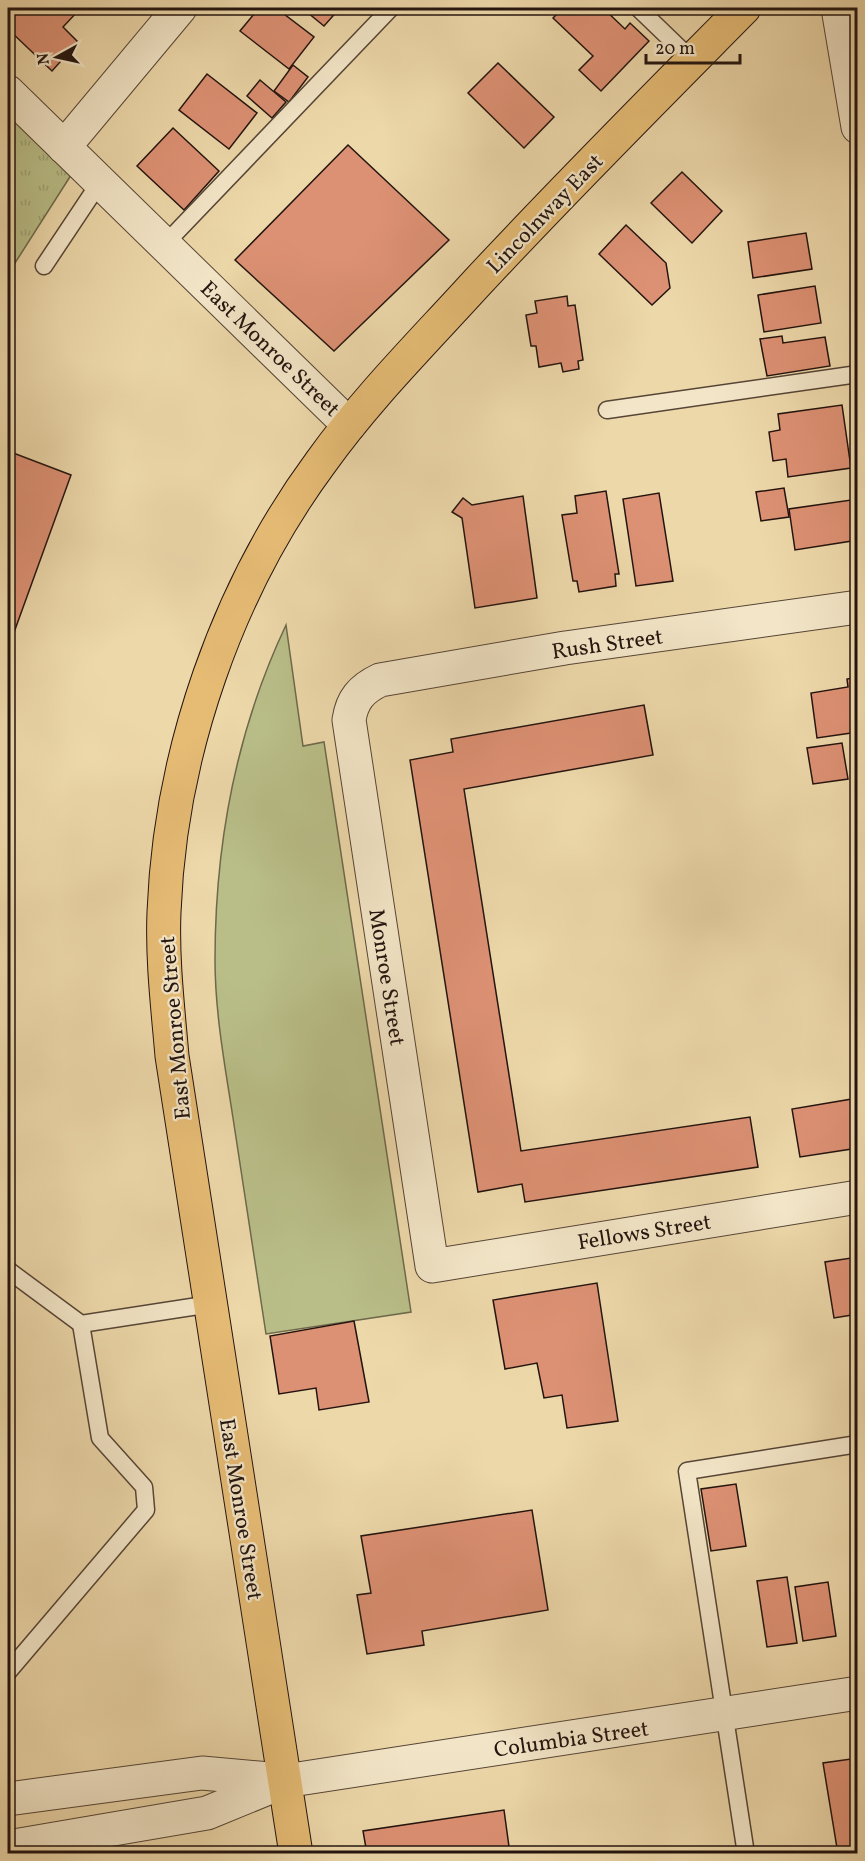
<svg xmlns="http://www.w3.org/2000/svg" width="865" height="1861" font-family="Vollkorn,serif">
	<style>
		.green { fill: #b9be88; stroke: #6e694c; stroke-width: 1.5 }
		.park { fill: url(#park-tufts); stroke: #6e694c; stroke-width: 1.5 }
		.building { fill: #dd9174; stroke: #23140f; stroke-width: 1.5 }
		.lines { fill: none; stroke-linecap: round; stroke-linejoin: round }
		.lane-casing { stroke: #564536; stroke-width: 19 }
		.street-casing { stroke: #564536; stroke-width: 35 }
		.primary-casing { stroke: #23140f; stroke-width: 35 }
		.lane { stroke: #f3e6c8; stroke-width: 16 }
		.street { stroke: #f3e6c8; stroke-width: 33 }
		.primary { stroke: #e6bc75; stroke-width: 33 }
		.labels { text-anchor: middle; stroke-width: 4.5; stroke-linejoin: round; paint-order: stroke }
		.street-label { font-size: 22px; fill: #23140f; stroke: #f3e6c8 }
	</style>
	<defs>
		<pattern id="park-tufts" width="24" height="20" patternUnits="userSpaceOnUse" patternTransform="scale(1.5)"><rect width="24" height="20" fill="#b9be88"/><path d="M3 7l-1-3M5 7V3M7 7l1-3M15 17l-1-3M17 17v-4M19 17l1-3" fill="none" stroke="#9fa274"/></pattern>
	</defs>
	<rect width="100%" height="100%" fill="#edd8aa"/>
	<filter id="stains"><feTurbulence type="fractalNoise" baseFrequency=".00333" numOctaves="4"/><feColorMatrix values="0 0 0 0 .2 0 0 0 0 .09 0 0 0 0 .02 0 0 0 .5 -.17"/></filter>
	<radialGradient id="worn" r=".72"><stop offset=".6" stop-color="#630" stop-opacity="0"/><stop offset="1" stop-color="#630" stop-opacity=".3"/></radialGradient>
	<!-- green -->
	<path class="green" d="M286,625L303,746L324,742L411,1312L266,1334C255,1262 244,1190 233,1118C225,1066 215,1013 215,960C215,844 236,731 286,625Z"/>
	<!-- park -->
	<path class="park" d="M8,93L80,161L8,274Z"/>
	<!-- building -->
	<g class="building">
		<path d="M8,8H76L79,10L63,27L78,42L52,71L8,29Z"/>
		<path d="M259,8H276L314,37L289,69L240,31Z"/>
		<path d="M302,8H340L324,26Z"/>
		<path d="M563,8H603L625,29L630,23L649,41L601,91L579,70L593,56L553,18Z"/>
		<path d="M498,63L554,117L524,148L468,93Z"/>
		<path d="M293,65L308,77L289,102L274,91Z"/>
		<path d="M207,74L257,113L229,149L179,110Z"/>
		<path d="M260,80L286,102L272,118L247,96Z"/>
		<path d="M173,128L219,171L184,210L137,166Z"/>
		<path d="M348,145L449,240L334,351L235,260Z"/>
		<path d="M682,172L722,211L692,243L651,203Z"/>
		<path d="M626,225L666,263L670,288L652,305L599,254Z"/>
		<path d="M806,233L812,269L753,278L748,242Z"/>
		<path d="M815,286L821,323L764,332L758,295Z"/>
		<path d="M567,296L568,306L575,305L583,360L578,361L579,369L563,372L561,363L539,367L536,346H531L526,315L537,313L535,301Z"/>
		<path d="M782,336L783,343L825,337L830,366L767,376L760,339Z"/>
		<path d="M842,405L851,468L788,477L786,459L773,461L769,432L780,430L778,414Z"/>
		<path d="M8,451L71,475L8,649Z"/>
		<path d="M784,488L789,517L761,521L756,492Z"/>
		<path d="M606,491L619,574H615L616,586L579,592L577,581H573L562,515L577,513L575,496Z"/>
		<path d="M659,493L673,581L636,586L623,499Z"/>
		<path d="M523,496L537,598L475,608L462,518L452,512L463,498L472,505Z"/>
		<path d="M858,499V540L795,550L789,509Z"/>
		<path d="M858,677V732L817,738L811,693L848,687L847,679Z"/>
		<path d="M644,705L653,755L464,789L521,1151L750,1117L758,1167L525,1202L522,1184L478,1192L410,760L453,752L451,739Z"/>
		<path d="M842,743L848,779L813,784L807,748Z"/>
		<path d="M858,1098V1148L800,1157L792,1109Z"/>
		<path d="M858,1257V1314L834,1318L825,1262Z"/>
		<path d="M597,1283L618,1421L567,1428L562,1395L544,1398L537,1363L505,1369L493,1300Z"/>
		<path d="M354,1321L369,1402L319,1410L316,1388L279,1394L270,1336Z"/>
		<path d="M736,1484L746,1546L711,1551L701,1489Z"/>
		<path d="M532,1510L548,1610L422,1631L424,1645L367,1654L357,1595L371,1593L361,1536Z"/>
		<path d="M787,1577L797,1643L767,1647L757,1581Z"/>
		<path d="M828,1582L836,1636L803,1641L795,1587Z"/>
		<path d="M858,1758V1854H838L823,1763Z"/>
		<path d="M504,1810L510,1854H367L363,1831Z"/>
	</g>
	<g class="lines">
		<!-- lane casing -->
		<g class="lane-casing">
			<g id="lane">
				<path d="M638,8L692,60"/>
				<path d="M164,245L391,8"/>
				<path d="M44,266L100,182"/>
				<path d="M607,410L858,374"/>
				<path d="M8,1270L81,1324L211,1304"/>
				<path d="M8,1672L146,1510L144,1487L100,1438L81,1324"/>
				<path d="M746,1854L687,1471L858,1444"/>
			</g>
		</g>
		<!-- street casing -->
		<g class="street-casing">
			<g id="street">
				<path d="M838,8L858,127"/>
				<path d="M8,92L349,425"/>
				<path d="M64,147L180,8"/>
				<path d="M858,607L565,648L380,680C361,689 352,700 349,720L432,1266L858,1197"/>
				<path d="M8,1799L202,1773L280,1780"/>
				<path d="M8,1847L207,1813L285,1781L858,1693"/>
			</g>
		</g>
		<!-- primary casing -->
		<g class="primary-casing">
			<path id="primary" d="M296,1854L172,1056C168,1009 162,960 164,912C170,754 227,589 321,462C366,399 421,344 473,287C561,192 653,100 744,8"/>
		</g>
		<!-- lane -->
		<use href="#lane" class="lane"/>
		<!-- street -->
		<use href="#street" class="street"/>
		<!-- primary -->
		<use href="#primary" class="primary"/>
	</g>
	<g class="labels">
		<!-- street labels -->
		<g class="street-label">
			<text transform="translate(544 213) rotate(-46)" y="8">Lincolnway East</text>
			<text transform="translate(271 348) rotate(44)" y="8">East Monroe Street</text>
			<text transform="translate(607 643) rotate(-8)" y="8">Rush Street</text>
			<text transform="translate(388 977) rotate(81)" y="8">Monroe Street</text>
			<text transform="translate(174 1028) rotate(-95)" y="8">East Monroe Street</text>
			<text transform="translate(644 1231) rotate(-9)" y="8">Fellows Street</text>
			<text transform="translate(242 1509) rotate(81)" y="8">East Monroe Street</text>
			<text transform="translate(571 1738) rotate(-8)" y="8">Columbia Street</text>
		</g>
	</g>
	<!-- margin -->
	<rect width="865" height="1861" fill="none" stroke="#edd8aa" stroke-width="30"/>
	<rect x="9" y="9" width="847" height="1843" fill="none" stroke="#23140f" stroke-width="3"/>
	<rect x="15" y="15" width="835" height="1831" fill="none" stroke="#23140f" stroke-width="1.5"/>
	<!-- north arrow -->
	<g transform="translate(57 57) rotate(262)" stroke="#f3e6c8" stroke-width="4.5" paint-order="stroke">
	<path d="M0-4.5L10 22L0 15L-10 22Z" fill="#23140f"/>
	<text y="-9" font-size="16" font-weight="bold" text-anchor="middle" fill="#23140f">N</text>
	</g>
	<!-- scale -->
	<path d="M646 54v9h94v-9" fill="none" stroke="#23140f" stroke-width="3"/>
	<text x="655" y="54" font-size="18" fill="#23140f" stroke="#f3e6c8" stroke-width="4.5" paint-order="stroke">20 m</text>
	<rect width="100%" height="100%" filter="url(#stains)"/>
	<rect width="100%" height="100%" fill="url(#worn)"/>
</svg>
